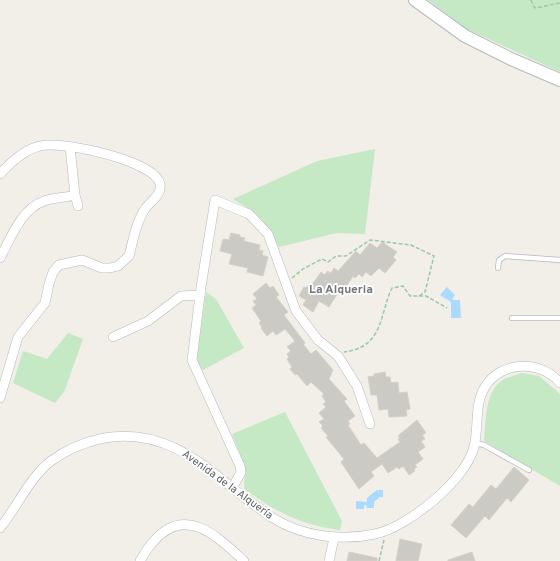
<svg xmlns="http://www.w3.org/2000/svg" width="560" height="561" font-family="Overpass,sans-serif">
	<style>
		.green { fill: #c5e8c5 }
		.water { fill: #aadaff }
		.building { fill: #cccac5; stroke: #d6d1c6 }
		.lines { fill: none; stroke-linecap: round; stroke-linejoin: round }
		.service-casing { stroke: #b5b8bc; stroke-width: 6 }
		.minor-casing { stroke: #b5b8bc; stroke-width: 10 }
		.secondary-casing { stroke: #b6babf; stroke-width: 14 }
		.path { stroke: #9cc7a9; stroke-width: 1.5; stroke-dasharray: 4 2; stroke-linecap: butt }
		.service { stroke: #fff; stroke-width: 4.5 }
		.minor { stroke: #fff; stroke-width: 9 }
		.secondary { stroke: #fff; stroke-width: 12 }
		.labels { text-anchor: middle; stroke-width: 3.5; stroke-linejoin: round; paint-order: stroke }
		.street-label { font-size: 11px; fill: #5f6368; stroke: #fff }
		.neighbourhood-label { font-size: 12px; font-weight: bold; fill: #70757a; stroke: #fff }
	</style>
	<rect width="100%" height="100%" fill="#f1efe8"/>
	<!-- green -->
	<g class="green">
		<path d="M428,0H560V72L467,29Z"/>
		<path d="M375,149L365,234L337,233L279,247C266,220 258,214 233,199L317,161Z"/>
		<path d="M206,292L216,299L244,348L203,370L198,363L197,356Z"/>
		<path d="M68,333L83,339L64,392L55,403L13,383L23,351L47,359Z"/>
		<path d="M522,373L539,376L560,394V486L484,441C486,422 484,391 504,379C509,377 516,375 522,373Z"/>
		<path d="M285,412L342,521L340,530C301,525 276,512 244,489L245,466L232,434Z"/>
	</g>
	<!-- water -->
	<g class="water">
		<path d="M447,287L455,295L452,299L454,300H460L461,318H451V302L440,295Z"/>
		<path d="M377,490H383V497H380L374,502V508H367L366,505H364V509H356V501L367,502V498Z"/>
	</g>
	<!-- building -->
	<g class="building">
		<path d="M231,233L240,235V237L245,238L244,241L260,245L259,250L263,251L262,255L268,257L263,276L247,272L248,268L229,264L232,254L220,251L223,239L229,240Z"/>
		<path d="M382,242L397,252L393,257L396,260L385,273L379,268L371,276L366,272L362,277L359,274L355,278L353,276L342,293L339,291L329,307L319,301L313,312L303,305L306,300L299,296L304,287L306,288L309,284L311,285L314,282L321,272L325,275L327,271L331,273L334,268L338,271L356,251L360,255L370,243L377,248Z"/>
		<path d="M266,283L270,288L273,286L279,295L276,297L288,312L284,315L305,343L303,344L311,354L316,350L333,370L329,379L347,399L344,401L355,416L348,421L350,424L348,425L361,445L364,443L377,458L400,442L398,439L400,438L398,436L417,420L426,433L422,435L425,439L421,441L425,447L418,452L423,459L415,465L417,467L414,469L415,471L409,475L403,466L399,469L397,467L388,473L382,464L371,472L374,476L359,489L341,462L344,459L326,437L328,436L321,428L323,426L319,422L324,419L319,413L326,407L323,404L326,402L322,396L324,394L311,382L307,386L297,374L295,375L290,369L292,367L287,359L289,357L287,354L291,351L287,347L295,341L285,329L276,335L273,331L267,336L261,328L262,327L259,323L261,321L252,308L256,305L253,301L257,299L253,294Z"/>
		<path d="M385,372L386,377H390L391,383L398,382L399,393L407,392L410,409L406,410L407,416L389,417L388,409L379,410L377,395H371L368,377L374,376V374Z"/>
		<path d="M514,467L529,480L511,502L507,498L489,520L485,516L466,538L451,525L469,504L473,507L491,485L496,489Z"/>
		<path d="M400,539L422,544L418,561H396Z"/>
		<path d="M349,552L377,558V561H347Z"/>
		<path d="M472,552L475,561H448V560Z"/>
	</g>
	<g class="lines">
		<!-- service casing -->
		<g class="service-casing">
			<g id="service">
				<path d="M498,268L499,260L505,256L560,260"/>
				<path d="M512,318H560"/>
				<path d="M475,443L484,445L529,470"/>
			</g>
		</g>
		<!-- minor casing -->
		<g class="minor-casing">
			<g id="minor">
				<path d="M70,147L75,195L78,206"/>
				<path d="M0,174C10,163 25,149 40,146C61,140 156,161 160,184C162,196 150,201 145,209C136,222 133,241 129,256L118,266L110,268H102L82,260L59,265L53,272L49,284L45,303L18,337L0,398"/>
				<path d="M0,258C11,238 21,209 44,201C54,197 65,198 75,195"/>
				<path d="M113,337L148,321L181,296L200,295"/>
				<path d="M233,487L241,472L240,466L192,360L201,287L215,200L249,214L268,234L296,311L318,340L338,356L357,386L370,424"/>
				<path d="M0,528C18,506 29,478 51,461C67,449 85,442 104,438C178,425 218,483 273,518C303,537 342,541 375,534C408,527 466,480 474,447C479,428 474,404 485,387C501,360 542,360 560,383"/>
				<path d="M140,561C144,554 148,547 154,541C186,504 219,538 244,561"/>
				<path d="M329,561L334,538"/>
			</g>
		</g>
		<!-- secondary casing -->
		<g class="secondary-casing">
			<path id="secondary" d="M415,0L465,36L511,59L560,80"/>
		</g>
		<!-- path -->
		<g class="path">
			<path d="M531,0L534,7L536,8L560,3"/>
			<path d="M292,278L303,269L322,259L328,262L336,256H346L370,240L411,245L434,256L425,292L419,296H410L403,286L392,288C379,315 384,347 344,352"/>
			<path d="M419,296H426L447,308"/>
			<path d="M379,561L384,540"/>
		</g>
		<!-- service -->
		<use href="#service" class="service"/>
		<!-- minor -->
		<use href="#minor" class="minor"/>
		<!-- secondary -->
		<use href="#secondary" class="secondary"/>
	</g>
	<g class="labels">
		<!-- street labels -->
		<g class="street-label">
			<text transform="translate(228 484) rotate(36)" y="4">Avenida de la Alquería</text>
		</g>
		<!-- neighbourhood labels -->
		<g class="neighbourhood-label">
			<text x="341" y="293">La Alqueria</text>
		</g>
	</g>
</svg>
